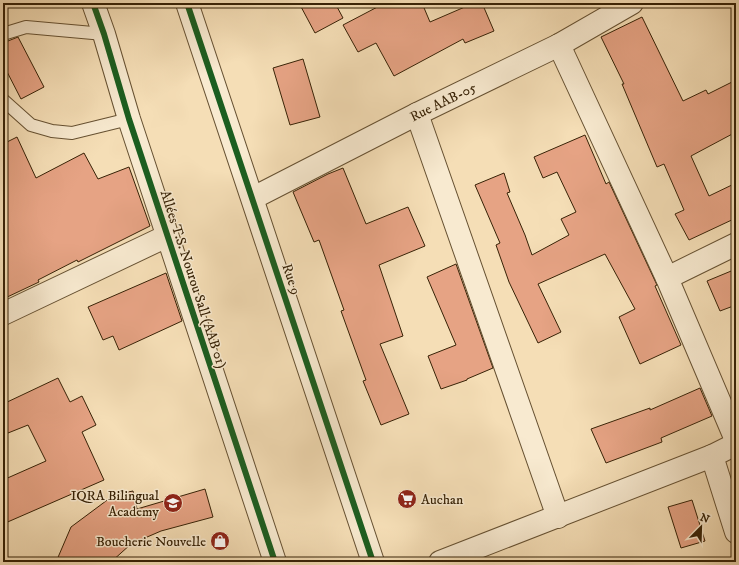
<svg xmlns="http://www.w3.org/2000/svg" width="739" height="565" font-family="'IM FELL DW Pica',serif">
	<style>
		.building { fill: #e6a384; stroke: #372206 }
		.lines { fill: none; stroke-linecap: round; stroke-linejoin: round }
		.service-casing { stroke: #665132; stroke-width: 14 }
		.minor-casing { stroke: #665132; stroke-width: 24 }
		.tertiary-casing { stroke: #665132; stroke-width: 24 }
		.service { stroke: #f8ead0; stroke-width: 12 }
		.minor { stroke: #f8ead0; stroke-width: 22 }
		.tertiary { stroke: #f8ead0; stroke-width: 22 }
		.cycleway-casing { stroke: #f8ead0; stroke-width: 8 }
		.cycleway { stroke: #1b5e20; stroke-width: 6 }
		.labels { text-anchor: middle; stroke-width: 3; stroke-linejoin: round; paint-order: stroke }
		.street-label { font-size: 14px; fill: #372206; stroke: #f8ead0 }
		.poi-label { font-size: 14px; fill: #372206; stroke: #f8ead0; text-anchor: end }
	</style>
	<rect width="100%" height="100%" fill="#f5deb6"/>
	<filter id="stains"><feTurbulence type="fractalNoise" baseFrequency=".005" numOctaves="4"/><feColorMatrix values="0 0 0 0 .2 0 0 0 0 .09 0 0 0 0 .02 0 0 0 .5 -.17"/></filter>
	<radialGradient id="worn" r=".72"><stop offset=".6" stop-color="#630" stop-opacity="0"/><stop offset="1" stop-color="#630" stop-opacity=".3"/></radialGradient>
	<!-- building -->
	<g class="building">
		<path d="M299,3H335L343,18L315,33Z"/>
		<path d="M385,3H422L430,22L474,3H482L494,31L465,43L463,39L394,76L376,43L358,52L343,25Z"/>
		<path d="M642,17L683,101L706,90L708,94L736,80V132L691,156L709,196L736,183V218L689,240L675,214L684,210L664,164L657,167L622,84H624L601,37Z"/>
		<path d="M18,37L44,87L21,99L3,64V43Z"/>
		<path d="M303,59L320,117L290,125L273,68Z"/>
		<path d="M585,135L606,184L609,182L656,283L657,285L655,286L681,345L640,364L619,317L635,309L605,254L538,284L561,332L538,343L509,282L496,245L500,243L475,185L504,173L510,192L507,193L525,235L532,255L569,235L561,219L576,212L557,172L543,178L534,157Z"/>
		<path d="M17,137L36,178L84,153L98,179L129,167L150,226L78,262L77,260L38,280L39,282L3,299V144Z"/>
		<path d="M343,168L366,224L408,207L425,246L379,265L403,336L380,344L409,414L381,425L363,381L366,380L341,311L344,310L319,240L314,242L293,192L328,174Z"/>
		<path d="M456,264L493,368L467,379V380L441,389L428,356L456,345L427,277Z"/>
		<path d="M736,269V305L720,311L707,281Z"/>
		<path d="M166,273L182,321L119,350L113,336L103,340L88,307Z"/>
		<path d="M58,378L70,402L82,396L96,425L82,432L104,480L3,524V480L46,461L28,425L3,435V404Z"/>
		<path d="M700,388L712,416L661,438L662,442L606,463L591,429L650,408V410Z"/>
		<path d="M205,489L213,517L161,531L131,544L111,562H56L71,527L114,495L133,491L137,509Z"/>
		<path d="M692,500L705,541L681,548L668,507Z"/>
	</g>
	<g class="lines">
		<!-- service casing -->
		<g class="service-casing">
			<g id="service">
				<path d="M3,34L26,27L104,34"/>
				<path d="M3,100L31,125L52,131L72,133L129,119"/>
			</g>
		</g>
		<!-- minor casing -->
		<g class="minor-casing">
			<g id="minor">
				<path d="M559,45L667,278L736,440"/>
				<path d="M417,114L558,517"/>
				<path id="s1" d="M253,198L417,114L559,45L632,3"/>
				<path d="M667,278L736,244"/>
				<path d="M3,314L167,236"/>
				<path d="M712,456L736,532"/>
				<path d="M440,562L712,456L736,444"/>
			</g>
		</g>
		<!-- tertiary casing -->
		<g class="tertiary-casing">
			<g id="tertiary">
				<path d="M93,3L104,34L129,119L275,562"/>
				<path d="M187,3L373,562"/>
			</g>
		</g>
		<!-- service -->
		<use href="#service" class="service"/>
		<!-- minor -->
		<use href="#minor" class="minor"/>
		<!-- tertiary -->
		<use href="#tertiary" class="tertiary"/>
		<!-- cycleway casing -->
		<g class="cycleway-casing">
			<g id="cycleway">
				<path d="M93,3L104,34L129,119L275,562"/>
				<path d="M187,3L373,562"/>
			</g>
		</g>
		<!-- cycleway -->
		<use href="#cycleway" class="cycleway"/>
	</g>
	<!-- icons -->
	<defs>
		<g id="supermarket-disc" transform="scale(1)"><circle r="9.5" fill="#8f2418" stroke="#f8ead0"/><path d="M-6-5.5h2.5l.6 2H6L4.5 2H-2.5L-4.4-4H-6ZM-1.5 3.2a1.3 1.3 0 1 0 .1 0ZM3 3.2a1.3 1.3 0 1 0 .1 0Z" fill="#fff"/></g>
		<g id="university-disc" transform="scale(1)"><circle r="9.5" fill="#8f2418" stroke="#f8ead0"/><path d="M0-5L7-2L0 1L-7-2ZM-4 1L0 2.5L4 1V4Q0 6-4 4Z" fill="#fff"/></g>
		<g id="shop-disc" transform="scale(1)"><circle r="9.5" fill="#8f2418" stroke="#f8ead0"/><path d="M-5-2.5h2.3a2.7 3.5 0 0 1 5.4 0H5L5.5 6h-11ZM-1.5-2.5h3a1.5 2.3 0 0 0-3 0Z" fill="#fff"/></g>
	</defs>
	<g fill-rule="evenodd">
		<use href="#supermarket-disc" x="407" y="499"/>
		<use href="#university-disc" x="173" y="503"/>
		<use href="#shop-disc" x="220" y="541"/>
	</g>
	<g class="labels">
		<!-- street labels -->
		<g class="street-label">
			<text dy="5" stroke="none"><textPath href="#s1" startOffset="213">Rue AAB-05</textPath></text>
			<text transform="translate(194 279) rotate(72)" y="5">Allées T.S. Nourou Sall (AAB 01)</text>
			<text transform="translate(292 279) rotate(72)" y="5">Rue 9</text>
		</g>
		<!-- poi labels -->
		<g class="poi-label">
			<text x="159" y="500">IQRA Bilingual<tspan x="159" dy="16">Academy</tspan></text>
			<text x="421" y="504" text-anchor="start">Auchan</text>
			<text x="206" y="546">Boucherie Nouvelle</text>
		</g>
	</g>
	<!-- margin -->
	<rect width="739" height="565" fill="none" stroke="#f5deb6" stroke-width="16"/>
	<rect x="4" y="4" width="731" height="557" fill="none" stroke="#372206" stroke-width="2"/>
	<rect x="8" y="8" width="723" height="549" fill="none" stroke="#372206"/>
	<!-- north arrow -->
	<g transform="translate(701 527) rotate(23)" stroke="#f8ead0" stroke-width="3" paint-order="stroke">
	<path d="M0-3L7 15L0 10L-7 15Z" fill="#372206"/>
	<text y="-6" font-size="11" font-weight="bold" text-anchor="middle" fill="#372206">N</text>
	</g>
	<rect width="100%" height="100%" filter="url(#stains)"/>
	<rect width="100%" height="100%" fill="url(#worn)"/>
</svg>
